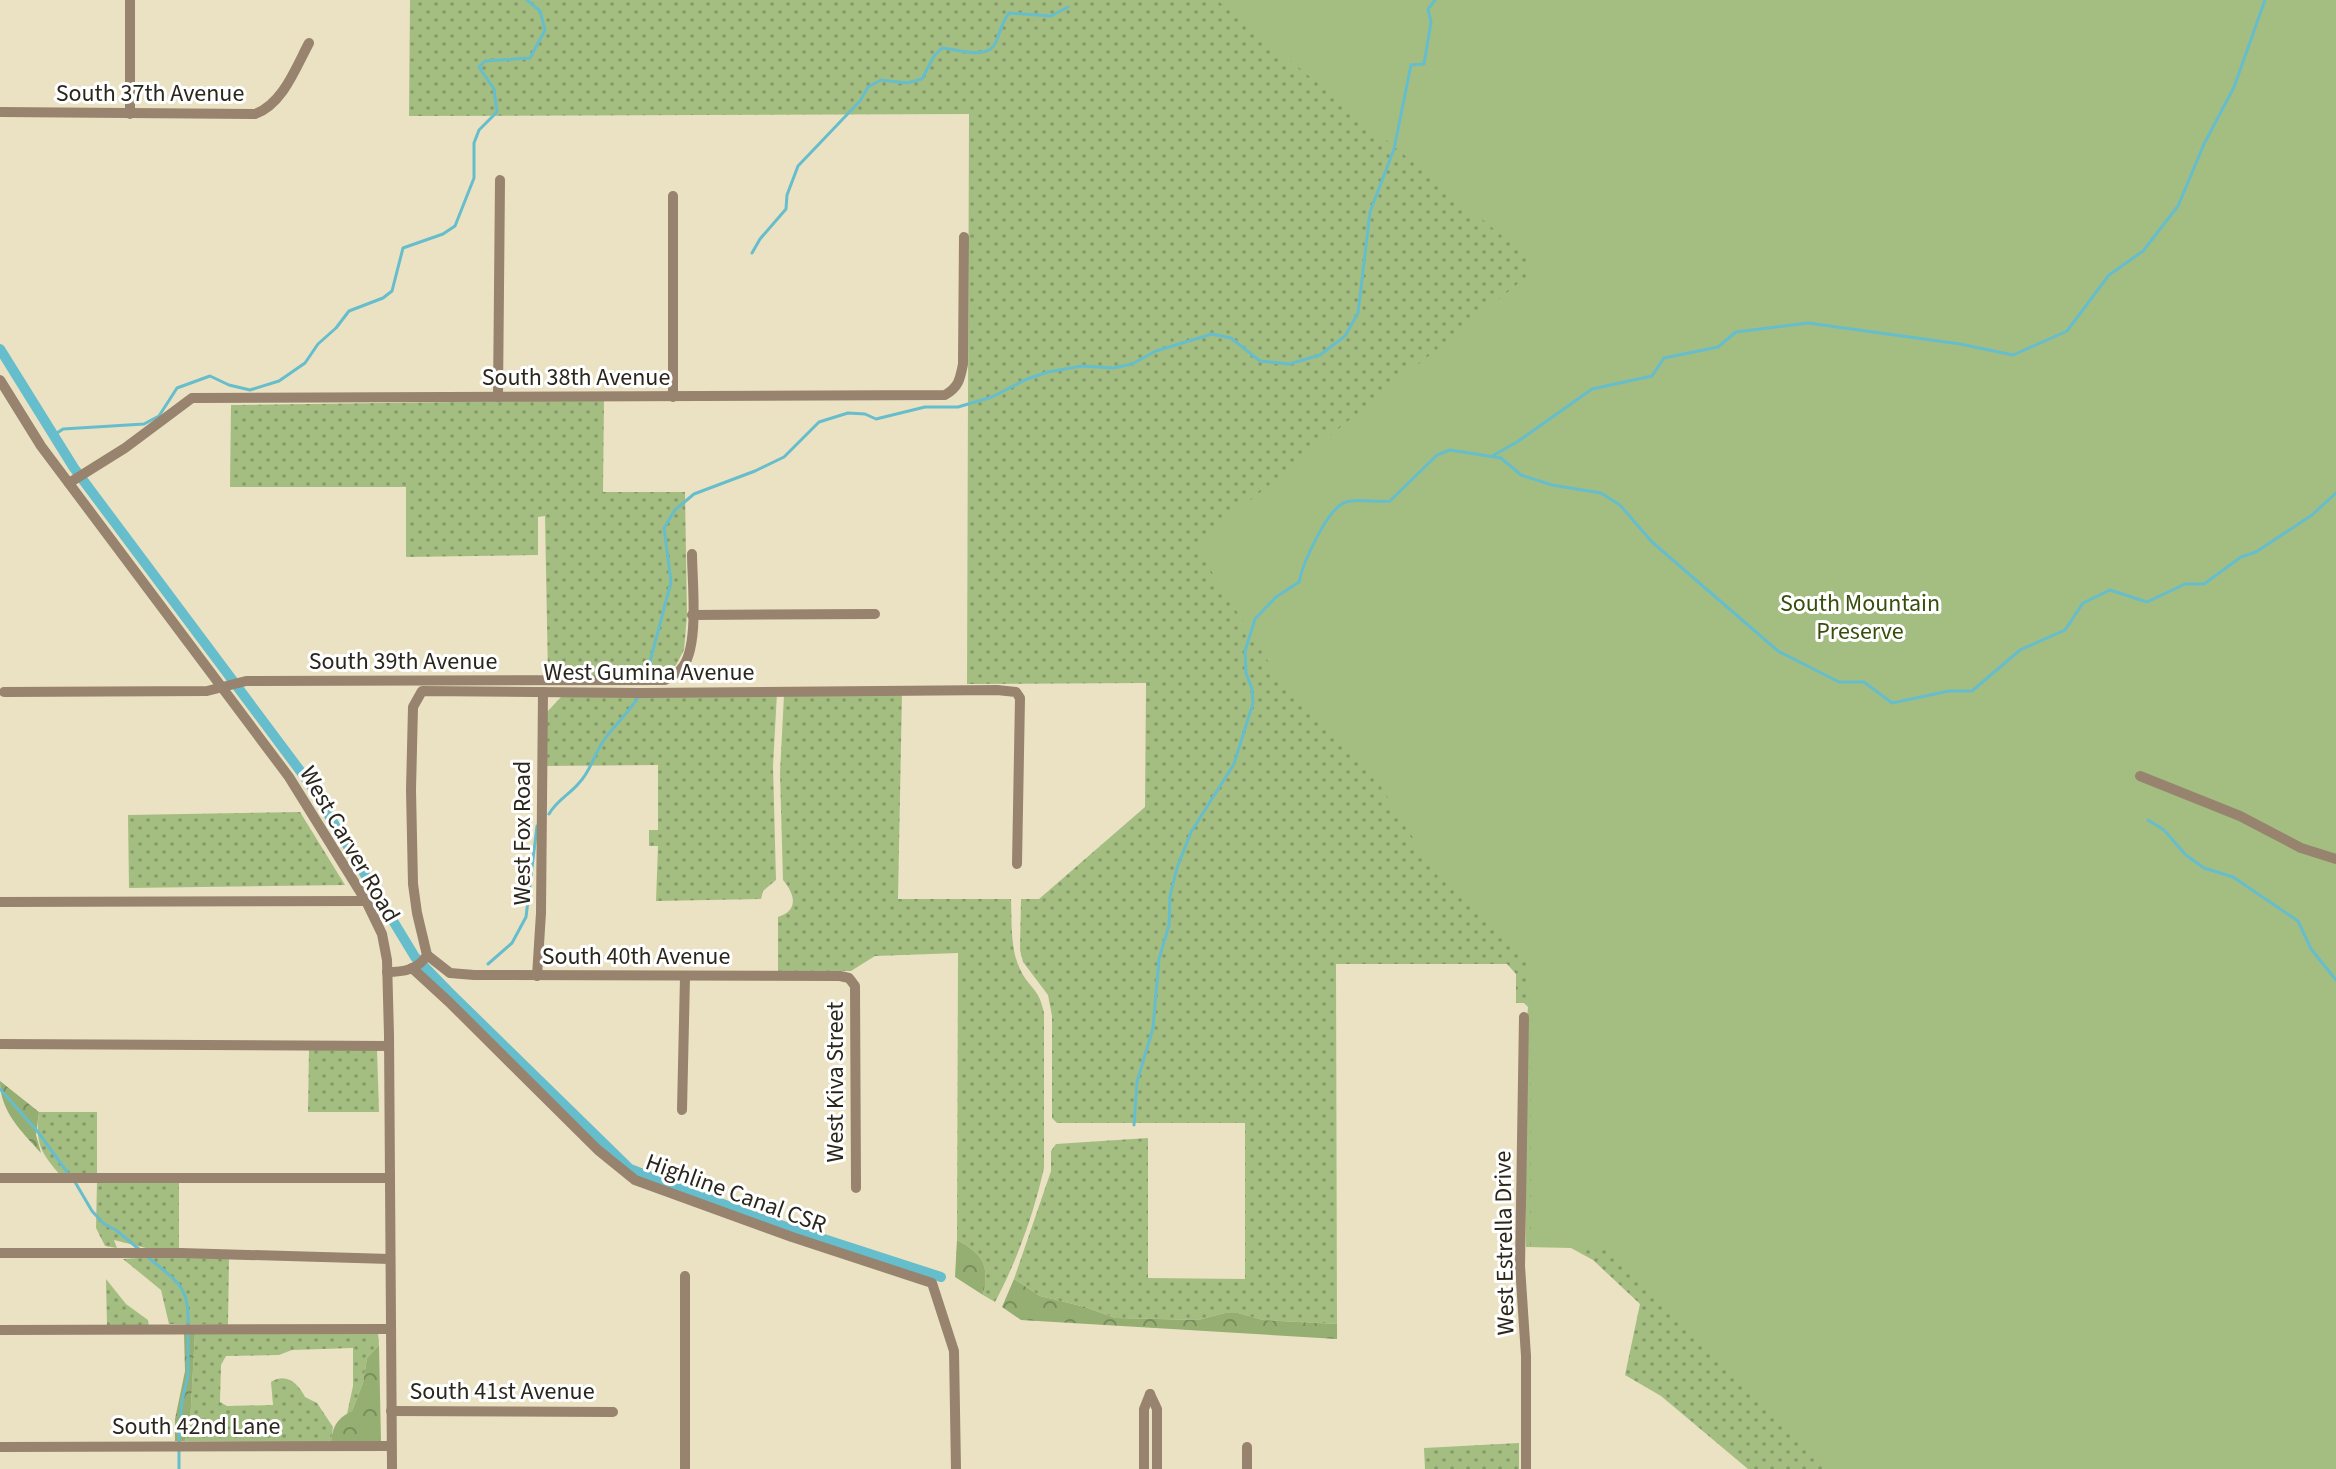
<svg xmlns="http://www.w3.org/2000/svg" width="2336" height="1469" font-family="'Source Sans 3',sans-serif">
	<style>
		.grass { fill: url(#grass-dots) }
		.forest { fill: url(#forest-crowns) }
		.green { fill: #a4be82 }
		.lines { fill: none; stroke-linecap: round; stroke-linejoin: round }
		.stream { stroke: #66bdcc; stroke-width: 3 }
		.canal { stroke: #66bdcc; stroke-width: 10 }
		.minor { stroke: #97836e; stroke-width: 10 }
		.labels { text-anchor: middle; stroke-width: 6; stroke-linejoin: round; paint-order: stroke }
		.street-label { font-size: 24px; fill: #2a261b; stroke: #fff }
		.park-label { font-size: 24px; fill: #384e0c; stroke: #fff }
	</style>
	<defs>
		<pattern id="grass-dots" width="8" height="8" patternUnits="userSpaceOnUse" patternTransform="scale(2)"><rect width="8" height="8" fill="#a4be82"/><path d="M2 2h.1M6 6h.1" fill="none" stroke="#869a6a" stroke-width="1.8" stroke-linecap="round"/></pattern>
		<pattern id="forest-crowns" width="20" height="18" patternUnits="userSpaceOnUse" patternTransform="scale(2)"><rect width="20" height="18" fill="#95ae72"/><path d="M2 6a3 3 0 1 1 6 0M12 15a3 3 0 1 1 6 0" fill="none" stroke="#7a8d5d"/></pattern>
	</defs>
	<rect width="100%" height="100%" fill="#ebe2c3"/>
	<!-- grass -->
	<g class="grass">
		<path d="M410,0H2336V1469H1748L1661,1396L1625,1375L1640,1304L1593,1260L1571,1248L1526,1247L1525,1043L1528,1007L1524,1003H1516V974L1507,964H1336L1337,1324L1263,1320L1238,1313H1225L1198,1320L1115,1318L1085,1307L1040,1296L1014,1279L1051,1171V1151L1056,1144L1148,1138V1278L1245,1279V1123H1057L1052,1118V1016L1048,995L1023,962L1020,950L1021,899H1039L1145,807L1146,683L967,684L969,114L409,116Z"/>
		<path d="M604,400L603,492H685L687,615L684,650L676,665L662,676H548L545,516L538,517V555L406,557V487H230L231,405Z"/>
		<path d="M777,693L773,766L776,880L763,891L761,899L656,901L658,846H649V830H658V765L546,766V713L561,697Z"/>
		<path d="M902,693L898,899H1011C1012,921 1010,949 1020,969C1029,989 1039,987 1044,1013V1168C1034,1213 1017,1261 995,1302L983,1295C990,1265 983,1254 957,1240L958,953L875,956L851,971H778V917C800,910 794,893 783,880L780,773L784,695Z"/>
		<path d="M300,812L345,885L129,888L128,815Z"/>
		<path d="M309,1048L377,1050L379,1112H308Z"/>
		<path d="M39,1112H97V1176H61C40,1152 35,1143 39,1112Z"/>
		<path d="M97,1181H179V1248L154,1250L114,1240L117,1248L105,1246L96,1228Z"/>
		<path d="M179,1255L229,1258L228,1325L169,1324L161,1290L123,1259Z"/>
		<path d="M106,1279L126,1304L148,1320L149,1326L107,1327Z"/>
		<path d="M195,1332H378L379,1345L367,1358L363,1383L352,1411L347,1414L353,1386V1348L292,1350L279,1355L226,1356L221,1365L220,1402L227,1406L273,1405L271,1382C286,1372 298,1383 305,1397L317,1403L333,1427L331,1442L185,1441L190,1424Z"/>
		<path d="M1519,1443V1469H1425L1424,1448Z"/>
	</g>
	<!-- forest -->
	<g class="forest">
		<path d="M0,1081L39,1112L36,1135L41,1153C21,1131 0,1111 0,1081Z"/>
		<path d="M957,1240C983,1254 990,1265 983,1295L955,1277Z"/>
		<path d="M1014,1279L1040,1296L1085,1307L1115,1318L1198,1320L1225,1313H1238L1263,1320L1337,1324V1339L1021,1320L1002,1307Z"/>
		<path d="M195,1332L190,1424L185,1441H175V1419L185,1371L184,1333Z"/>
		<path d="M379,1345L381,1442H331C333,1425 338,1418 352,1411L363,1383L367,1358Z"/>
	</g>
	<!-- green -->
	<path class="green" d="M1217,0H2336V1469H1834L1612,1247H1531L1530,963L1436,874L1361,755L1280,680L1195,545L1530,274L1529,258Z"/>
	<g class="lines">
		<!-- stream -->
		<g class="stream">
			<path d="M752,253L760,239L786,209L787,195L798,166L860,101L868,87L881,80L907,83L922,79L934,56L942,48C958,49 988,61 996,42C1000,32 1002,22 1009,13L1051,16L1068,7"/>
			<path d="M54,435L63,429L144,424L159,416L177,388L210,376L229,385L250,390L279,381L305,363L318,344L336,328L349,311L383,298L392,291L403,248L443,234L455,226L474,178V143L479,130L497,112L494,89L479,67L485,61L530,58L545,30L540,11L527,0"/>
			<path d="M1494,455L1517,442L1592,389L1652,376L1664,358L1718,347L1736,332L1808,323L1960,344L2013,355L2067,331L2109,275L2143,251L2178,206L2204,144L2234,87L2265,0"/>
			<path d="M646,677L671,582L664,528L675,510L694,494L755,471L784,457L819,422L848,413L865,414L876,419L925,407H958L992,397L1027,379L1048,372L1082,366L1113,368L1132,364L1156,351L1212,334L1231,338L1260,361L1289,364L1320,355L1345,336L1358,313L1370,212L1394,149L1411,65L1424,64L1431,22L1428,9L1435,0"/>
			<path d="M549,814C557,800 569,795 579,783C591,771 594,754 604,740C615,724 628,714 639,696"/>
			<path d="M2148,820L2164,830L2186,855L2204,868L2233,877L2298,921L2311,949L2336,980"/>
			<path d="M488,964L512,943L526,917L537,826"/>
			<path d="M0,1089L38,1132L70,1176"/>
			<path d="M1134,1125L1137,1082L1153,1028L1159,959L1169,925L1170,896L1177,868L1191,832L1234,764L1253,703L1252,689L1246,673L1245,651L1255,619L1276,597L1299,582C1303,563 1327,508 1346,502C1359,498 1376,503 1390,501L1437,455L1450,450L1501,458L1521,475L1552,485L1601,493L1620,505L1652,542L1778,651L1839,682H1864L1892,703L1949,691H1972L2020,650L2065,630L2083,603L2110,590L2147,602L2185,584H2204L2241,557L2256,552L2312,515L2336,493"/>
			<path d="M75,1182L92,1211L104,1224L116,1230L140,1250"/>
			<path d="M149,1258C177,1282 190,1286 188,1326"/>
			<path d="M179,1469V1437L182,1401L188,1376V1334"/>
		</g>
		<!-- canal -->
		<path class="canal" d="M0,349L74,468L310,784L415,957L448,991L630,1169L765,1220L941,1277"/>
		<!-- minor -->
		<g class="minor">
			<path d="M0,112L255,114C283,104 296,67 309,43"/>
			<path d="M130,114V0"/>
			<path d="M0,380L41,446L289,777L366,901L382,934L387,960L389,1035L392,1469"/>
			<path d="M498,397L500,180"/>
			<path d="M673,397V196"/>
			<path d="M69,483L125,448L192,398L945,395C959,387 960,379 963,364L964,237"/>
			<path d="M692,615L875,614"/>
			<path d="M4,692L207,691L246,681L665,680C670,677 677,674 681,669C700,649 692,581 692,554"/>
			<path d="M2140,776L2240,816L2301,848L2336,859"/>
			<path d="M0,902L366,901"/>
			<path d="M427,955L450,973L474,975L840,976L849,978L855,986L856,1188"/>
			<path d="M412,968L449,1002L598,1150L635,1180L792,1237L932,1283L954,1351L956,1469"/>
			<path d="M387,972C403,972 418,970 427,955L417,913L413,884L411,790L413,707L422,691L641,693L997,690L1016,692L1020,698L1017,864"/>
			<path d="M537,976L541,913L543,692"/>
			<path d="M1524,1017L1520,1266L1526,1356V1469"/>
			<path d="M0,1044L389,1046"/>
			<path d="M682,1110L685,977"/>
			<path d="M0,1178H390"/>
			<path d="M0,1253H181L390,1259"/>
			<path d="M0,1330L390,1329"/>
			<path d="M1150,1394L1157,1409V1469"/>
			<path d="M391,1411L613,1412"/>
			<path d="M0,1447L391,1446"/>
			<path d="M1247,1447V1469"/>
			<path d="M685,1469V1276"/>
			<path d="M1144,1469V1409L1150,1394"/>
		</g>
	</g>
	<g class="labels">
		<!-- street labels -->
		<g class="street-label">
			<text x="150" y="101">South 37th Avenue</text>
			<text x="576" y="385">South 38th Avenue</text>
			<text x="403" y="669">South 39th Avenue</text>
			<text x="649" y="680">West Gumina Avenue</text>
			<text transform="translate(522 833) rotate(-90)" y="8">West Fox Road</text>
			<text transform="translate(350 844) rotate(60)" y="8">West Carver Road</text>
			<text x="636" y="964">South 40th Avenue</text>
			<text transform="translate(835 1082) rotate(-90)" y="8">West Kiva Street</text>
			<text transform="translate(736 1193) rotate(20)" y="8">Highline Canal CSR</text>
			<text transform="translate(1504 1243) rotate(-91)" y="8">West Estrella Drive</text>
			<text x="502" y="1399">South 41st Avenue</text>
			<text x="196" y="1434">South 42nd Lane</text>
		</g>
		<!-- park labels -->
		<g class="park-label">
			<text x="1860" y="611">South Mountain<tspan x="1860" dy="28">Preserve</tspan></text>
		</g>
	</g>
</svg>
